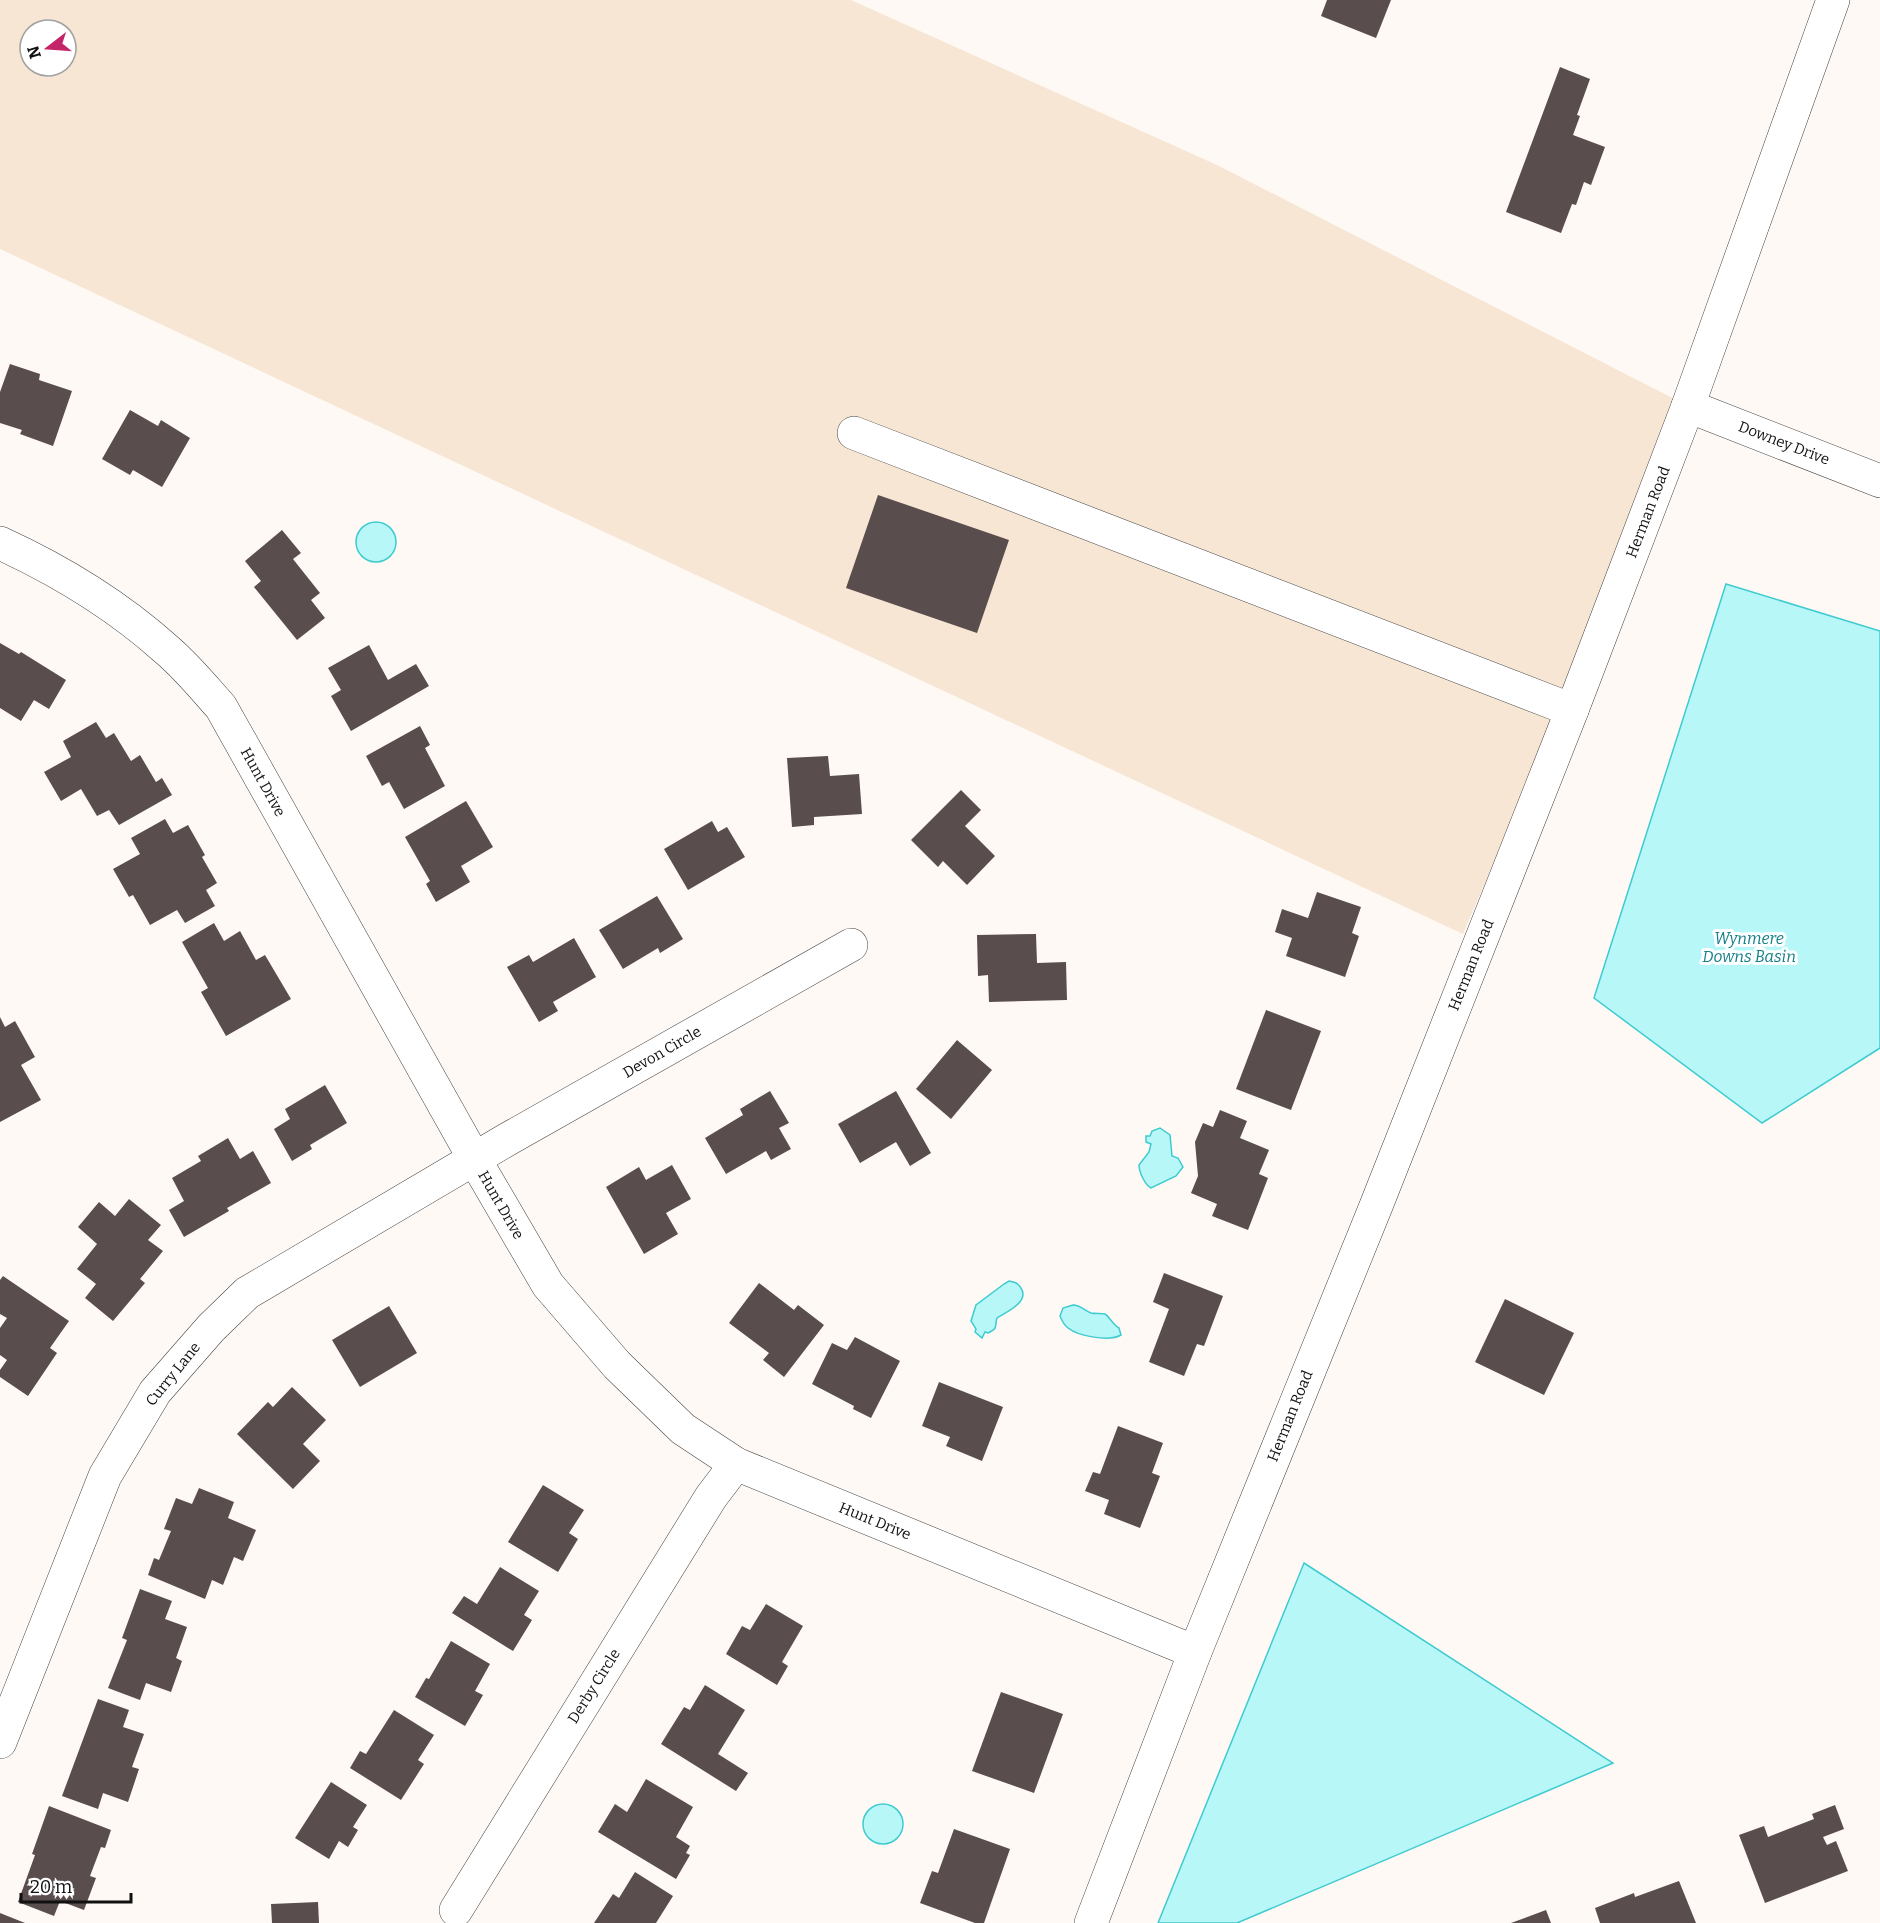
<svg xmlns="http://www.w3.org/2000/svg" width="1880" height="1923" font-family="Bitter,serif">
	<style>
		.farmland { fill: #f6e6d3; fill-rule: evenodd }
		.water { fill: #b8f7f7; stroke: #3ecbd0; stroke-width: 1.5 }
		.building { fill: #5a4d4d }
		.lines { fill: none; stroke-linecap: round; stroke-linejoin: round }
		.minor-casing { stroke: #444; stroke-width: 34 }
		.minor { stroke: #fff; stroke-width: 33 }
		.labels { text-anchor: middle; stroke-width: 6; stroke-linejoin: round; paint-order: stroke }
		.street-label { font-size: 15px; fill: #111; stroke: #fff }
		.water-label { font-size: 16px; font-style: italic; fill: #158188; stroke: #fff }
	</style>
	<rect width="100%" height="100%" fill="#fff9f5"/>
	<!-- farmland -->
	<path class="farmland" d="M0,0H851L1217,165L1688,406L1463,934L0,249ZM30,30H66V66H30Z"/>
	<!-- water -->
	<g class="water">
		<circle cx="376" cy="542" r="20"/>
		<path d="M1726,584L1880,631V1048L1762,1123L1594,998Z"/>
		<path d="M1160,1128L1170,1135L1172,1156L1178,1158L1183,1167L1176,1176L1151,1188C1145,1185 1139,1172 1139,1165L1149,1152L1151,1144L1146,1142V1136H1150L1152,1131Z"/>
		<path d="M1009,1281C1015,1282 1018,1283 1021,1288C1030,1302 1006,1312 997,1318C994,1327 999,1328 988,1333L985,1332L982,1338L975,1332L976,1329L971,1321L976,1305L1004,1284Z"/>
		<path d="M1073,1305C1080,1305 1084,1310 1091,1313C1095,1314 1102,1313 1105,1314C1109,1316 1112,1324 1119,1328L1121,1335C1109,1342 1078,1336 1068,1328C1064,1325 1062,1321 1060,1316L1063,1308Z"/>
		<path d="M1304,1563L1613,1763L1237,1923H1158Z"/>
		<circle cx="883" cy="1824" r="20"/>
	</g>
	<!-- building -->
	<g class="building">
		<path d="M1327,0H1391L1376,38L1321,16Z"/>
		<path d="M1560,67L1590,79L1577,115L1580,116L1573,135L1605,147L1591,185L1584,182L1576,205L1572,204L1561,233L1506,212Z"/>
		<path d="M10,364L40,374L39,380L72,391L53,446L20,434L22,430L0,423V392Z"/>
		<path d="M130,410L158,426L161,420L190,438L162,487L133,470L130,475L102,459Z"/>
		<path d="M878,495L1009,540L977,633L846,588Z"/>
		<path d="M282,530L301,553L293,559L320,593L311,600L325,618L297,640L254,587L261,581L245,561Z"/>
		<path d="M0,643L19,654L21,652L66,680L49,709L34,700L21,721L0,708Z"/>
		<path d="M369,645L388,680L416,664L429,686L351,731L331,696L341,690L328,668Z"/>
		<path d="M96,722L106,738L114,733L131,761L140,755L156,782L162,778L172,795L119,825L109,810L97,816L81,789L61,801L44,772L71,757L63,741Z"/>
		<path d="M420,726L430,745L425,748L445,786L404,809L389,782L382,786L366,756Z"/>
		<path d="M828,756L830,776L859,774L862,814L814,817V825L792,827L787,758Z"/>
		<path d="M961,790L981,810L965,826L995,856L967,885L943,861L938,867L911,840Z"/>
		<path d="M466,801L493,847L461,866L470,882L436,902L426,884L430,881L405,837Z"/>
		<path d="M165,819L173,833L188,825L205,855L202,857L217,883L206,890L215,906L185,923L177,910L150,925L133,895L129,897L113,869L140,854L131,838Z"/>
		<path d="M712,821L718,832L727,827L745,857L688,890L664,849Z"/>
		<path d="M1317,892L1361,907L1352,933L1359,936L1345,977L1286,956L1292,938L1275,932L1282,909L1308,918Z"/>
		<path d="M657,896L683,939L660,953L658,948L623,969L599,930Z"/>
		<path d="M214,923L224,941L240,931L256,960L265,955L291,999L226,1036L201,992L208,988L182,942Z"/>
		<path d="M1036,934L1037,963L1066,962L1067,1000L989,1002L988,975L978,976L977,935Z"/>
		<path d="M574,938L596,977L553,1002L558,1011L539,1022L507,967L529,955L533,962Z"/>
		<path d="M1266,1010L1321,1031L1291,1110L1236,1089Z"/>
		<path d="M0,1017L5,1027L15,1021L35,1057L21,1065L41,1100L0,1122Z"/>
		<path d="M957,1040L992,1070L951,1119L916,1089Z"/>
		<path d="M325,1085L347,1123L310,1145L312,1149L292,1161L274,1129L290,1119L285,1109Z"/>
		<path d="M770,1091L789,1123L779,1128L791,1149L771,1160L766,1151L726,1174L705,1138L743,1115L740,1109Z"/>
		<path d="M896,1091L931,1153L910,1166L896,1142L860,1163L838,1124Z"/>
		<path d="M1220,1110L1247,1121L1240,1138L1269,1150L1259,1174L1268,1178L1248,1230L1212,1216L1217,1204L1191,1193L1198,1176L1195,1142L1203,1123L1213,1127Z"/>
		<path d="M228,1138L240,1159L253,1151L271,1183L227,1208L229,1211L184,1237L169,1210L184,1201L172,1178L201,1161L198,1156Z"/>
		<path d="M672,1165L691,1199L666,1213L678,1234L644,1254L606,1187L639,1167L646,1180Z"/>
		<path d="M129,1199L161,1225L148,1240L163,1251L140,1279L145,1283L113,1321L85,1298L96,1284L77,1269L97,1244L78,1227L99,1202L115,1216Z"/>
		<path d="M1164,1273L1223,1296L1204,1346L1197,1344L1184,1376L1149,1362L1169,1309L1153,1302Z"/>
		<path d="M3,1276L69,1321L50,1348L57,1353L28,1396L0,1377V1370L7,1360L0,1355V1328L7,1318L0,1314V1280Z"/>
		<path d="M759,1283L794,1310L798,1305L824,1325L784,1377L763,1360L769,1353L729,1323Z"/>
		<path d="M1505,1299L1574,1333L1544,1395L1475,1362Z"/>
		<path d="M389,1306L417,1353L360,1387L332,1340Z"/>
		<path d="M855,1337L900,1361L871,1418L853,1409L854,1406L812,1384L832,1343L847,1350Z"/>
		<path d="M939,1382L1003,1407L982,1461L946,1446L950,1437L922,1426Z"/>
		<path d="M292,1387L326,1420L303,1444L320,1461L293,1489L237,1434L268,1402L273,1407Z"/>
		<path d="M1118,1426L1163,1443L1152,1473L1160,1476L1140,1528L1104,1514L1109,1500L1085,1491L1093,1472L1100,1474Z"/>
		<path d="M543,1485L584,1510L569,1533L578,1539L558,1572L508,1542Z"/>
		<path d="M199,1488L234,1502L228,1518L256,1530L243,1561L234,1557L223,1585L212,1580L205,1599L148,1575L154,1558L159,1560L171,1531L164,1529L176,1498L192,1504Z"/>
		<path d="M500,1567L539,1591L524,1615L532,1620L513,1651L452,1613L464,1596L477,1604Z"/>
		<path d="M140,1589L172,1601L165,1619L187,1627L176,1658L182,1661L171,1692L146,1683L140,1700L108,1688L127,1640L122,1638Z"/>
		<path d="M766,1604L803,1626L782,1662L788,1666L777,1685L726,1654L742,1626L750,1630Z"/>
		<path d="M451,1641L490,1664L475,1691L483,1695L465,1726L415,1697L426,1678L429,1679Z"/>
		<path d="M705,1685L745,1710L718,1754L748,1773L736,1791L661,1744L684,1707L690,1710Z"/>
		<path d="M1001,1692L1063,1714L1034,1793L972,1771Z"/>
		<path d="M98,1699L129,1710L123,1727L144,1734L132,1767L139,1769L128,1802L103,1793L98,1809L62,1796Z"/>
		<path d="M394,1710L434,1735L418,1760L424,1764L401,1800L350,1768L360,1751L366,1754Z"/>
		<path d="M646,1779L693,1807L676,1837L690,1846L686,1853L690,1855L676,1879L598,1832L615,1804L627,1812Z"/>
		<path d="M331,1782L367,1805L353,1827L358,1830L348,1847L339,1841L329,1859L295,1838Z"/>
		<path d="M1835,1805L1844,1829L1823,1837L1827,1845L1836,1841L1848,1871L1765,1903L1739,1835L1764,1826L1768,1837L1814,1819L1812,1814Z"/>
		<path d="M49,1806L111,1830L105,1848L101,1847L90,1876L96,1878L84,1910L60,1901L54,1916L18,1902L35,1855L32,1854Z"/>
		<path d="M954,1829L1010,1849L984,1923H975L920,1903L932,1871L938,1873Z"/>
		<path d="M635,1872L673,1896L656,1923H594L613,1894L619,1898Z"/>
		<path d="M1679,1881L1696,1923H1600L1595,1908L1634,1893L1635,1897Z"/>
		<path d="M318,1902L319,1923H272L271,1904Z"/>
		<path d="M1546,1910L1551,1923H1511Z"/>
		<path d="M0,1913L25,1923H0Z"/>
	</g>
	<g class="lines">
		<!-- minor casing -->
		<g class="minor-casing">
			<g id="minor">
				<path d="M1688,406L1880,481"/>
				<path d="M854,433L1572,710"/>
				<path d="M0,543C61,571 117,605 167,650C187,667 204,688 221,707L475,1160L548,1285L617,1365L683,1429L736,1464L1195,1652"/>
				<path d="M0,1742L105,1476L155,1392L211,1328L247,1293L508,1139L851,945"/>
				<path d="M456,1910L711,1497L736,1464"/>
				<path d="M1091,1923L1195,1652L1376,1206L1572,710L1688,406L1833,0"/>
			</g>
		</g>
		<!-- minor -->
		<use href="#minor" class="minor"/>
	</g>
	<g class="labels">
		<!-- street labels -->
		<g class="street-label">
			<text transform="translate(1784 443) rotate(21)" y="5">Downey Drive</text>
			<text transform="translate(1648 512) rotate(-69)" y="5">Herman Road</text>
			<text transform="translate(263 782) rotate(61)" y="5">Hunt Drive</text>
			<text transform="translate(1471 965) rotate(-68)" y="5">Herman Road</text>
			<text transform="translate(662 1052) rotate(-30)" y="5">Devon Circle</text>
			<text transform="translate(501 1205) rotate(60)" y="5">Hunt Drive</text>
			<text transform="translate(173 1374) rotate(-51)" y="5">Curry Lane</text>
			<text transform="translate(1290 1416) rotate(-68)" y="5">Herman Road</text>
			<text transform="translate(875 1521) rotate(22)" y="5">Hunt Drive</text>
			<text transform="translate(594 1686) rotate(-58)" y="5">Derby Circle</text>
		</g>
		<!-- water labels -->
		<g class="water-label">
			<text x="1749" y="944">Wynmere<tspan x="1749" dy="18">Downs Basin</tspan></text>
		</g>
	</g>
	<!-- north arrow -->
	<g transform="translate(48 48) rotate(253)"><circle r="28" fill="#ffffff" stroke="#a0a0a0" stroke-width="1.5"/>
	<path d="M0-4.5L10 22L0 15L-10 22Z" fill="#c42568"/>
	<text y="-9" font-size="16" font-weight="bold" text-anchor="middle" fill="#111111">N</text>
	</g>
	<!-- scale -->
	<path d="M21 1893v9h110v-9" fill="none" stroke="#111111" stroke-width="3"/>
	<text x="30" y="1893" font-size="18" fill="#111111" stroke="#ffffff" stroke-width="4.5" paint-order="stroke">20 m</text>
</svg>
